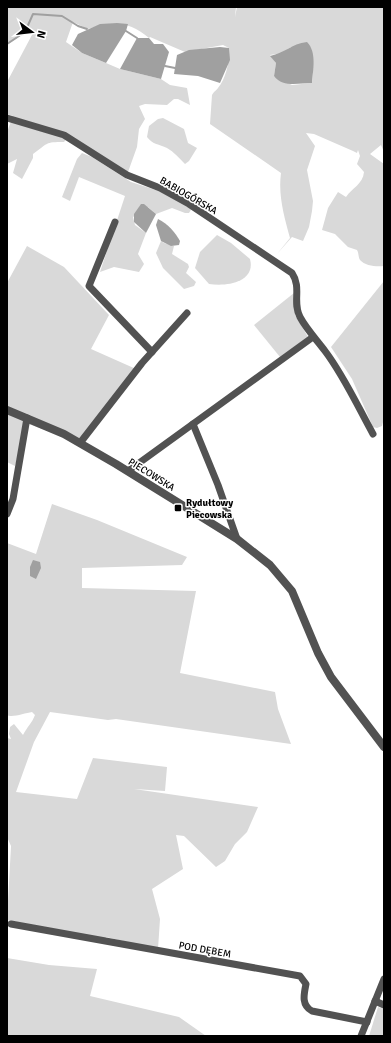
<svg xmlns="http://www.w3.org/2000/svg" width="391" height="1043" font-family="Signika,sans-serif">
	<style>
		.green { fill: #d9d9d9; fill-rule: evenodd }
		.water { fill: #a0a0a0 }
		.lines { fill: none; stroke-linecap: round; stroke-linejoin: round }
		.stream { stroke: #a0a0a0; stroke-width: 2 }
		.minor { stroke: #525252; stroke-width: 7 }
		.tertiary { stroke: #525252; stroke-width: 8 }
		.poi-dot { fill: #000; stroke: #fff; stroke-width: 1.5 }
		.labels { text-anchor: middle; stroke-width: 3; stroke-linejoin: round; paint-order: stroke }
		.street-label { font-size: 10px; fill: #000; stroke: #fff }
		.poi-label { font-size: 10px; font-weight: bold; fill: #000; stroke: #fff; text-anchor: start }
	</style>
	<rect width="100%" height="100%" fill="#fff"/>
	<!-- green -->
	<g class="green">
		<path d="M7,7H236L235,17L237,7H384V152L381,145L370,154L384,164V266C377,267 365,266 360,260C358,257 359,253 357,250L348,247L335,234L322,230L328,208L338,192L346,197C352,188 363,184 364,172L357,164L360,156L358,150L357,153L353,151L314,134L306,133L315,146L307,170L313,201L312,211L309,227L303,241L292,237L277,254L290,238C284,216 278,195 281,173L210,124L212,95C214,91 216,91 218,88C226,79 230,60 229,48L223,45L185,52L150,37L149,38C129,21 112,21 88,29L73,22L66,42L82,53L106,63L120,69L161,79L170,85L187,88L190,105L178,99H174L167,105L145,104L139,106L145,119L139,129L137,147L128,172L69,136L64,142C44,142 49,143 33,154V158L22,179L13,173L17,159L7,164V132L13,116L7,114V82L33,33L20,36L7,45ZM291,47L313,73L312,83L292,85L274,76L276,63L270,55L282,53Z"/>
		<path d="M163,118L184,129L188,143L197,148L189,161L185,164C179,158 174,152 167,148C159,144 153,145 147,137L149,126L158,119Z"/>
		<path d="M82,153L92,157L131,182L159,191L192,208L189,213H185L172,208L156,214L148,207L133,217L135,225L146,233L138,254L144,264L139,272L114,267L100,272L125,196L79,177L70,201L62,197L77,159Z"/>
		<path d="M217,235L231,243L250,259C256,282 227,287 209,284L195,268L200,252Z"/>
		<path d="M161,241L164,243L174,246L172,254L188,264L189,267L186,273L196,282L194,286L184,289L163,268L156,253Z"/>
		<path d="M27,246L64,267L109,315L91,349L136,369L80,443L26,423L15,466L7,462V283Z"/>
		<path d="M384,281V418L382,426L377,428L373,427L352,379L331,347Z"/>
		<path d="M294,293L295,315L308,337L280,357L254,325Z"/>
		<path d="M52,504L97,520L187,557L182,565L82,568V588L196,591L180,673L275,692L278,709L291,744L116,719L108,720L50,712L34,742L16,792L77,799L93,758L167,767L165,791L134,789L258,807L247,832L235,844L225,861L216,867L184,836L176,835L183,869L152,889L160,919L158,949L106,937L105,939L7,920L11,846L7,837V738L11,739L9,734L10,727L14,724L23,735C27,727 32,723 35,715L32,712C25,713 12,718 7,715V543L36,554Z"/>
		<path d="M7,958L49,965L97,969L90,996L179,1017L206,1036H7Z"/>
		<path d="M378,1007L384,1009V1036H369Z"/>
	</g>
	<!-- water -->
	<g class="water">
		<path d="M117,23L128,24L126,31L106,63L82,53L72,45L78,34L100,24Z"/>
		<path d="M137,38H149L154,44H163L169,52L161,79L120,69Z"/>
		<path d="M307,42C317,52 313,70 312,83C299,83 283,88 274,76L276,63L270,56C285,53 291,44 307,42Z"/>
		<path d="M220,47L229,48L230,60L220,83L198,76L174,74L177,55L189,50Z"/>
		<path d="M141,204H144L156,214L146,233L134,222V214Z"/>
		<path d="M158,219C168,224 175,232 180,241L179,245L171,246L161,241L156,225Z"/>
		<path d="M33,560L40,562L41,568L36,579L30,576V567Z"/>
	</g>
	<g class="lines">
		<!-- stream -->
		<g class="stream">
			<path d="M126,31L137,38"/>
			<path d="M7,44L25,32L33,14L62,16L78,26L87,29"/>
			<path d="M165,66L175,68"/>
		</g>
		<!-- minor -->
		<g class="minor">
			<path d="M7,118L64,135L127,175L160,188L189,204L292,273C302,288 292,302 300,317C307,330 317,340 325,351C344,376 358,407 373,434"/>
			<path d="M115,222L89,286L152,352"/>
			<path d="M193,424L218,485L237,539"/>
			<path d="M80,443L142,363L187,313"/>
			<path d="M128,471L313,337"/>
			<path d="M7,514L13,499L27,418"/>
			<path d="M11,924L300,976L306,984C304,994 301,1005 312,1011L367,1022"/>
			<path d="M375,1001L384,1005"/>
			<path d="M361,1036L384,979"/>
		</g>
		<!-- tertiary -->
		<path class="tertiary" d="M7,410L64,434L116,464L237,539L270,565L292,591L318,653L331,677L384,747"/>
	</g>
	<!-- markers -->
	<rect class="poi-dot" x="174" y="504" width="8" height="8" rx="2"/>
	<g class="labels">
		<!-- street labels -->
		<g class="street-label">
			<text transform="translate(189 195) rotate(30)" y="4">BABIOGÓRSKA</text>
			<text transform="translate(152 474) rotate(32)" y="4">PIECOWSKA</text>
			<text transform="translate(205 949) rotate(10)" y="4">POD DĘBEM</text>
		</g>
		<!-- poi labels -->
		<g class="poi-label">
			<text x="186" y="506">Rydułtowy<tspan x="186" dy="12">Piecowska</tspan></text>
		</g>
	</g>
	<!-- border -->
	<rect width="391" height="1043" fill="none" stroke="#000000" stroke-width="16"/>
	<!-- north arrow -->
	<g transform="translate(32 32) rotate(105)" stroke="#ffffff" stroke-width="3" paint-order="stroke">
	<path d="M0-3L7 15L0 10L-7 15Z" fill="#000000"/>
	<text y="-6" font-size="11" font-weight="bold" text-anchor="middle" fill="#000000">N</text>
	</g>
</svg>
